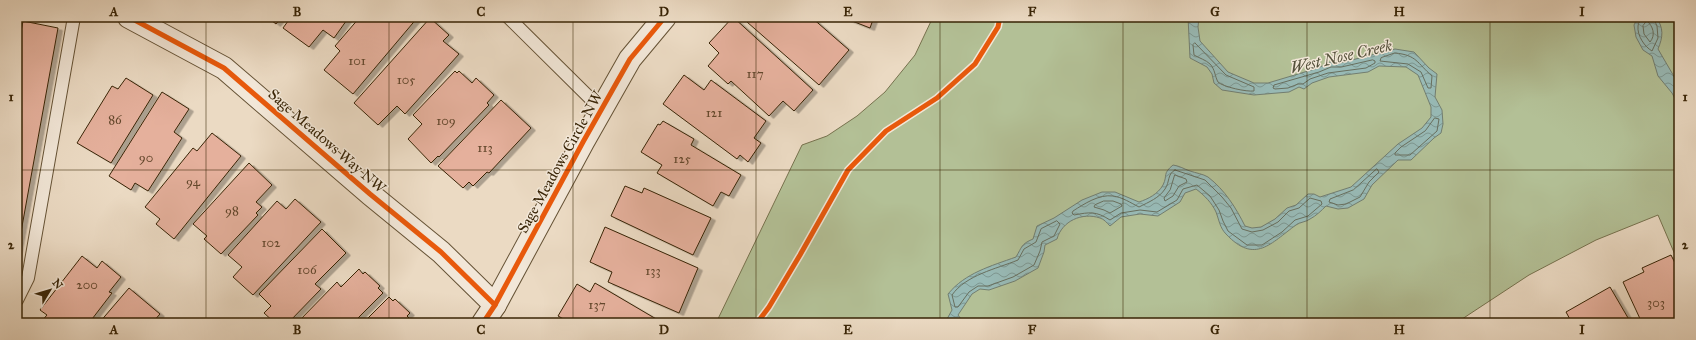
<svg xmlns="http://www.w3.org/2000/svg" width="1696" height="340" font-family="'IM FELL Great Primer',serif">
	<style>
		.green { fill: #b3c096; stroke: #76724e }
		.water { fill: url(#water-waves); stroke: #727e70 }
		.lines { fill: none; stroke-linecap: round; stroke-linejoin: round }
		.shore { stroke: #686f5e; stroke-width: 1 }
		.building { fill: #e5b09c; stroke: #382406; filter: url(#shadow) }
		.service-casing { stroke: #655235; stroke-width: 14 }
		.minor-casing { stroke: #655235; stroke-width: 24 }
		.service { stroke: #f2e7d8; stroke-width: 12 }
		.minor { stroke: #f2e7d8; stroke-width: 22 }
		.cycleway-casing { stroke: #f2e7d8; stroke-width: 8 }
		.cycleway { stroke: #e8590c; stroke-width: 5 }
		.grid { fill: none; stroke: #382406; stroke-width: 1; stroke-opacity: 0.55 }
		.labels { text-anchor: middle; stroke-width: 3; stroke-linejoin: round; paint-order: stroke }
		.number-label { font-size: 13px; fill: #63472c }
		.street-label { font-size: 15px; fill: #382406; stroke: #f2e7d8 }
		.water-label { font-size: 16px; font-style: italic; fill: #55513b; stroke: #f2e7d8 }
		.neatline { fill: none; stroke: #382406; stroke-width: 1.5 }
		.grid-label { font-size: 13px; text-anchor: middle; font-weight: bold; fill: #382406 }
	</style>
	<defs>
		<pattern id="water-waves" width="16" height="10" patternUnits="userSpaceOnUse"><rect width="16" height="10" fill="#98bab6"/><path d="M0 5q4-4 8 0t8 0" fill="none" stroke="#7d9792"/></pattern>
		<filter id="shadow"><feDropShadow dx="4.5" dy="2.5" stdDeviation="0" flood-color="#0004"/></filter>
	</defs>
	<rect width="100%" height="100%" fill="#ebdac3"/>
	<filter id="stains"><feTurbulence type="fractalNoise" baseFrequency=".005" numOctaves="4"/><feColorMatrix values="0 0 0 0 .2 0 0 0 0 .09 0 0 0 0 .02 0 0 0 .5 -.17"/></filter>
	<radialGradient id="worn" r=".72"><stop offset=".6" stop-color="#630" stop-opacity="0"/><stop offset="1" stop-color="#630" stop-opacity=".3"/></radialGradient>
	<!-- green -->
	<path class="green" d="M933,17H1679V264L1658,215L1596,240L1529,275L1456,323H716L802,145L827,136L857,116L885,92L915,55Z"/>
	<!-- water -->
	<g class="water">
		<path d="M1188,17H1199L1198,27L1200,41L1228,72L1254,83H1268L1318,68L1330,62L1340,63L1395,49L1414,52L1429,68L1437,74L1435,97L1442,110L1443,124L1441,133L1434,138L1411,160H1398L1372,185L1364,199L1348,208L1338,209L1326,206C1322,210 1316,216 1310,219C1306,222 1300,222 1296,225C1271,243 1255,265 1226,234C1220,228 1219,220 1216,212C1212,203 1204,195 1196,189L1185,193L1180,202L1158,216L1140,214L1121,217L1110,226C1107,223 1104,219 1100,218C1082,212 1062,221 1057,239L1045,245L1044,252L1038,268L1015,281L989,290L980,289L972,294L958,315L964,323H937L940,320L947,319L952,310L948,294C965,273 991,266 1016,257C1022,247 1021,244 1033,239L1037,226L1054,218L1082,200L1102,192H1115L1139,202C1148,199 1158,194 1163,185C1168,175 1162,174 1173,165C1180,166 1184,169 1190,171C1196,173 1203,174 1208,177C1225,190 1236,208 1245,226L1252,228L1261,227L1275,219L1287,208L1296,205L1308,194H1314L1320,197L1351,187L1398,144L1422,128L1431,117V107L1418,75L1406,67L1379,66L1368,72L1329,77L1312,83L1304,89L1299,87L1289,92L1254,95L1222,90L1214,83L1212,74L1207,67L1190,58Z"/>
		<path d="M1638,17H1656C1664,28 1663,37 1658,49L1679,85V106L1672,93L1658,76L1652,56L1643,50L1636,37L1634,25Z"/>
	</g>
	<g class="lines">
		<!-- shore -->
		<g class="shore">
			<path d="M1641,17C1641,20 1638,23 1638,26C1637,36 1645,47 1652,51L1658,38L1657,26L1653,17"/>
			<path d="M1647,21C1653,26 1656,35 1650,42L1644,34L1643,26Z"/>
			<path d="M1195,43L1226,75L1254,87V91C1247,92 1223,87 1218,82C1215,77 1215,69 1210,64C1206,60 1199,58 1194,55L1193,45Z"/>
			<path d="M1395,53C1417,55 1417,63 1432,76L1431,88H1428L1421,72L1408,64L1380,61L1381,58Z"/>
			<path d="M1373,60L1375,61V63L1366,68L1328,73L1310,79L1303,84H1298L1288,88L1275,89L1273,88L1274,85L1319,72L1331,67H1341Z"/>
			<path d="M1435,118L1439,119L1437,131L1410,155H1395V153L1401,147L1425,131Z"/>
			<path d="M1377,169L1379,172L1369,182L1360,197L1346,204L1338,205L1329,202L1330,199L1353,190Z"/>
			<path d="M1175,170L1205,180L1222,197L1231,208L1242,229L1252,232L1263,230L1278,222L1289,211L1299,208L1310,198L1321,201L1322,204L1308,216L1295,220L1282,232L1262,245H1247L1228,231L1223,221L1219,210L1210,196L1197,185L1183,189L1177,200L1157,212L1140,210L1121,213L1110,220C1096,211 1090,212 1074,215L1072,213L1073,211C1084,204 1099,194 1113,196C1122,197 1131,203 1139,207C1149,202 1159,198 1165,189C1170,182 1167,174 1175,170Z"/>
			<path d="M1175,175L1186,179L1187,182L1179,186L1173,196L1165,201L1164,198L1170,190Z"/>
			<path d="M1104,201H1113L1121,204L1122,206L1110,213L1104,210L1094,207L1095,205Z"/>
			<path d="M1057,221L1060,224L1054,236L1042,242L1040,251L1034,265L1013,277L988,286H978L969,292L958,307H955L952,295C966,275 996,269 1018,260L1024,249L1036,242L1041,229Z"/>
		</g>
	</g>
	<!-- building -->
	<g class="building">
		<path d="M267,17H282L276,24Z"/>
		<path d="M291,17H349L334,38L323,30L309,47L283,28Z"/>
		<path d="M360,17H418L353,94L324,70L340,51L335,46Z"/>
		<path d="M733,17L813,90L794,111L783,101L769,116L731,81L728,84L708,66L719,53L709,43Z"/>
		<path d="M751,17H811L849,50L819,85L747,22Z"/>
		<path d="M842,17H874L870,28Z"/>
		<path d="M430,18L449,35L443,41L459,54L405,114L397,106L378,125L354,103Z"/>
		<path d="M23,21L58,28L17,254V53Z"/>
		<path d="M455,71L457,73L459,71L472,83L476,78L494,95L487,103L489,105L439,157L438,156L431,163L408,139L422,124L413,115Z"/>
		<path d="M684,75L704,90L711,80L766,121L754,138L761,143L748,162L740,155L737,159L663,104Z"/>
		<path d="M126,78L153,95L111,163L77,143L112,86L118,89Z"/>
		<path d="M162,92L189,109L174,132L182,138L148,191L135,183L131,190L109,176Z"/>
		<path d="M501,100L531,128L489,173L487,172L473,186L469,182L463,188L438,166Z"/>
		<path d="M663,121L694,139L691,145L741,175L729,196L721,192L713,206L657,173L662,165L641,152L658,124L660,125Z"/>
		<path d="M212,133L241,156L174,239L156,224L160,219L145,207L193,148L197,151Z"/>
		<path d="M249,163L272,185L256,202L262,207L256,213L258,215L221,254L204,239L207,236L193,224Z"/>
		<path d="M625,186L642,193L644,188L711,218L693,255L611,216Z"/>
		<path d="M295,199L321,222L253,295L233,277L242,267L228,255L277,201L286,209Z"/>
		<path d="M605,227L698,268L679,313L608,282L612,272L590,262Z"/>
		<path d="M322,229L346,253L315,284L321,289L288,323L285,320L283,323H275L264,313L271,306L259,294Z"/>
		<path d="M1671,255L1679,271V323H1642L1623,282L1644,272L1642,268Z"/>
		<path d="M82,256L97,268L102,261L121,277L109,292L112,293L89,323H40L47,315L40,310Z"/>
		<path d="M359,269L363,274L365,272L380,286L378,288L383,293L353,323H297L337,282L341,287Z"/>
		<path d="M595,283L663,323H571L558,316L577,284L590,292Z"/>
		<path d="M1610,287L1631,323H1572L1566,312Z"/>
		<path d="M129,288L160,314L152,323H99Z"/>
		<path d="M389,297L393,301L395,299L410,313L407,316L413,322L411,323H363Z"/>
	</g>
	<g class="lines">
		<!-- service casing -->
		<g class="service-casing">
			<g id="service">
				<path d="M508,17L602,110"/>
				<path d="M17,300L28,278L74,17"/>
			</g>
		</g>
		<!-- minor casing -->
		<g class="minor-casing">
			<g id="minor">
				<path d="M129,17L224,68L370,194L441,252L495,305"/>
				<path d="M483,323L495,305L583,142L630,59L665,17"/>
			</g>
		</g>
		<!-- service -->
		<use href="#service" class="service"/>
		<!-- minor -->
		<use href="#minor" class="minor"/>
		<!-- cycleway casing -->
		<g class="cycleway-casing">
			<g id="cycleway">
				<path d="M129,17L224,68L370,194L441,252L495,305"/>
				<path d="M483,323L495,305L583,142L630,59L665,17"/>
				<path d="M757,323L769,307L800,255L848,170L886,131L937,98L975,64L998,27L1000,17"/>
			</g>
		</g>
		<!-- cycleway -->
		<use href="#cycleway" class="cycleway"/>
	</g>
	<!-- grid -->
	<path class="grid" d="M206,17V323M389,17V323M573,17V323M756,17V323M940,17V323M1123,17V323M1307,17V323M1490,17V323M17,170H1679"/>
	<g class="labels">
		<!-- number labels -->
		<g class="number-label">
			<text x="357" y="65">101</text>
			<text x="755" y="78">117</text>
			<text x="406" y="84">105</text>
			<text x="714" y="117">121</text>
			<text x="115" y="124">86</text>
			<text x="446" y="125">109</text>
			<text x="485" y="152">113</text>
			<text x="146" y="162">90</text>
			<text x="682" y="163">125</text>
			<text x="193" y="186">94</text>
			<text x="232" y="215">98</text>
			<text x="271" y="247">102</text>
			<text x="307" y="274">106</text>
			<text x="653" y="275">133</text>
			<text x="87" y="289">200</text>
			<text x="1656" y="307">303</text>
			<text x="597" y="309">137</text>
		</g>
		<!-- street labels -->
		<g class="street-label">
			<text transform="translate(327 141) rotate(41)" y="5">Sage Meadows Way NW</text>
			<text transform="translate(560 162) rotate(-61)" y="5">Sage Meadows Circle NW</text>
		</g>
		<!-- water labels -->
		<g class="water-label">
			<text transform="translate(1341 56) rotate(-13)" y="6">West Nose Creek</text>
		</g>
	</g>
	<!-- margin -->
	<rect width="1696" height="340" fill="none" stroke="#ebdac3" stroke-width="44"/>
	<!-- north arrow -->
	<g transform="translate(50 290) rotate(52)" stroke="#f2e7d8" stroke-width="3" paint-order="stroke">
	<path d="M0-3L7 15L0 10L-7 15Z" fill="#382406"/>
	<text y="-6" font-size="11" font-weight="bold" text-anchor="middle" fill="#382406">N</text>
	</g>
	<rect x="22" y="22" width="1652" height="296" class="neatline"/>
	<g class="grid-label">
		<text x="114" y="16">A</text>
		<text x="297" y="16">B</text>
		<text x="481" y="16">C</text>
		<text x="664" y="16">D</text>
		<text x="848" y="16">E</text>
		<text x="1032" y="16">F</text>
		<text x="1215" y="16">G</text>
		<text x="1399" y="16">H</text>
		<text x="1582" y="16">I</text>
		<text x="11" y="101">1</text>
		<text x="1685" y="101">1</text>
		<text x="11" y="249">2</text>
		<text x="1685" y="249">2</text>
		<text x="114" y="334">A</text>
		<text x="297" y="334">B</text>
		<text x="481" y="334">C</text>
		<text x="664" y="334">D</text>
		<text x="848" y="334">E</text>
		<text x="1032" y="334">F</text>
		<text x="1215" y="334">G</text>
		<text x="1399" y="334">H</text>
		<text x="1582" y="334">I</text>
	</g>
	<rect width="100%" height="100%" filter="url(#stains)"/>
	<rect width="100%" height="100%" fill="url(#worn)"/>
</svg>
